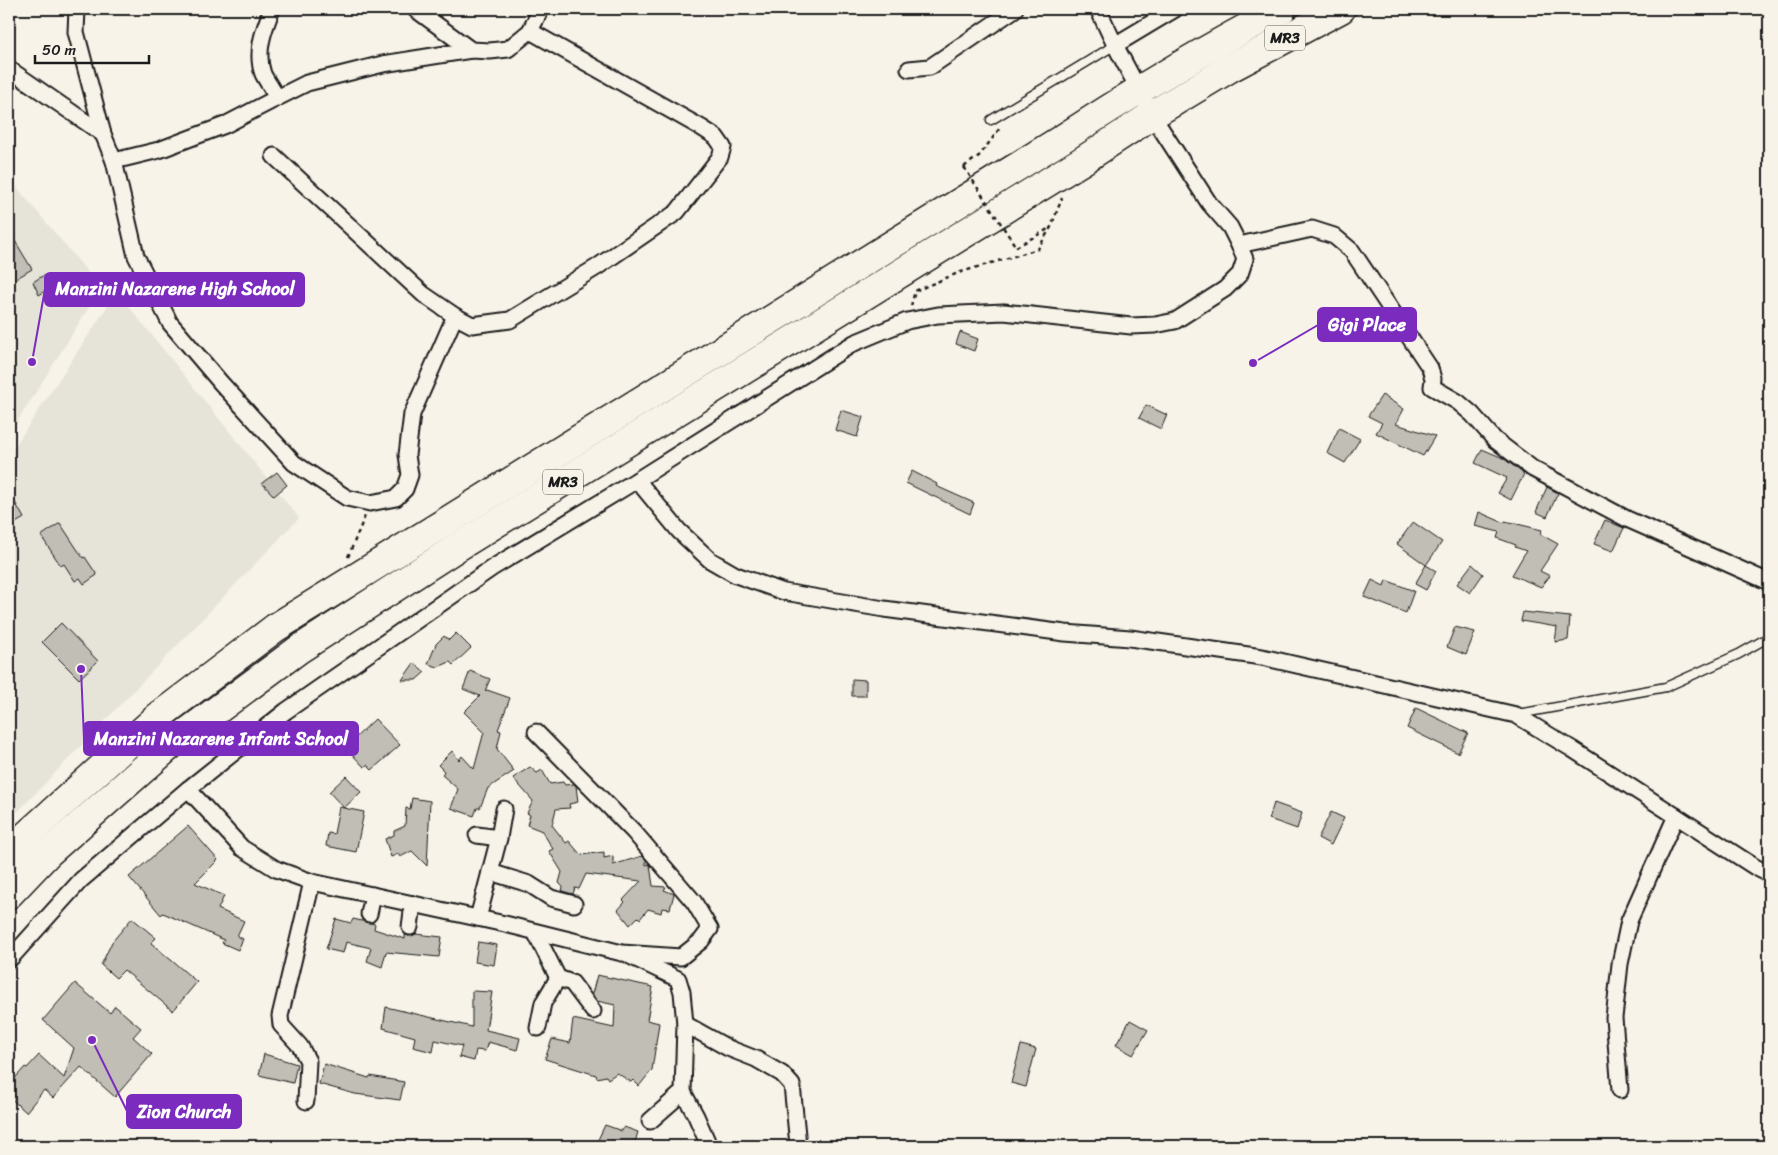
<svg xmlns="http://www.w3.org/2000/svg" width="1778" height="1155" font-family="Sriracha,sans-serif">
	<style>
		.built { fill: #e6e3d9 }
		.building { fill: #c0beb5; stroke: #1c1c1c }
		.lines { fill: none; stroke-linecap: round; stroke-linejoin: round }
		.lane-casing { stroke: #1c1c1c; stroke-width: 11 }
		.street-casing { stroke: #1c1c1c; stroke-width: 19 }
		.highway-casing { stroke: #1c1c1c; stroke-width: 31 }
		.path { stroke: #1c1c1c; stroke-width: 2.5; stroke-dasharray: 4 4; stroke-linecap: butt }
		.lane { stroke: #f7f3e8; stroke-width: 8 }
		.street { stroke: #f7f3e8; stroke-width: 15 }
		.highway { stroke: #f7f3e8; stroke-width: 28 }
		.path-bridge { stroke: #1c1c1c; stroke-width: 2.5; stroke-dasharray: 4 4; stroke-linecap: butt }
		.labels { text-anchor: middle; stroke-width: 4; stroke-linejoin: round; paint-order: stroke }
		.shield { fill: #f7f3e8; stroke: #5e5c59; stroke-width: 1 }
		.shield-label { font-size: 15px; font-weight: bold; fill: #1c1c1c }
		.leader { fill: none; stroke: #7b2cbf; stroke-width: 2 }
		.callout-dot { fill: #7b2cbf; stroke: #f7f3e8; stroke-width: 2 }
		.callout { fill: #7b2cbf; stroke: #7b2cbf; stroke-width: 2 }
		.callout-label { font-size: 18px; text-anchor: middle; font-weight: bold; fill: #fff }
	</style>
	<rect width="100%" height="100%" fill="#f7f3e8"/>
	<filter id="ink" filterUnits="userSpaceOnUse"><feTurbulence type="fractalNoise" baseFrequency=".02" numOctaves="2"/><feDisplacementMap in="SourceGraphic" scale="10" xChannelSelector="R" yChannelSelector="G"/><feConvolveMatrix kernelMatrix="1 2 1 2 8 2 1 2 1" color-interpolation-filters="sRGB"/></filter>
	<g filter="url(#ink)">
		<!-- built -->
		<g class="built">
			<path d="M9,178L101,288L9,435Z"/>
			<path d="M117,292L299,518L9,821V455Z"/>
		</g>
		<!-- building -->
		<g class="building">
			<path d="M9,231L32,269L9,283Z"/>
			<path d="M44,275L49,289L39,295L33,282Z"/>
			<path d="M960,332L978,339L974,351L956,344Z"/>
			<path d="M1382,395L1404,409L1396,424L1435,436L1423,456L1376,433L1382,423L1368,416Z"/>
			<path d="M1146,405L1167,415L1161,429L1139,418Z"/>
			<path d="M841,410L863,417L857,437L835,430Z"/>
			<path d="M1339,428L1360,439L1345,463L1327,453Z"/>
			<path d="M1482,449L1503,458L1524,474L1511,500L1498,493L1507,478L1475,463Z"/>
			<path d="M912,471L937,484L936,486L974,503L970,514L906,483Z"/>
			<path d="M277,472L287,485L274,496L262,483Z"/>
			<path d="M1547,487L1558,493L1547,517L1536,512Z"/>
			<path d="M9,492L24,518L9,527Z"/>
			<path d="M1479,512L1504,523L1505,521L1542,530L1540,534L1558,544L1540,571L1550,576L1541,587L1512,575L1526,551L1515,547L1516,545L1497,538L1499,532L1475,526Z"/>
			<path d="M1605,520L1624,528L1613,551L1594,544Z"/>
			<path d="M1413,522L1442,542L1426,565L1397,544Z"/>
			<path d="M60,523L83,558L85,557L97,575L84,584L80,578L75,581L64,564L61,566L41,536Z"/>
			<path d="M1472,564L1483,574L1470,593L1457,584Z"/>
			<path d="M1426,565L1436,571L1426,590L1415,584Z"/>
			<path d="M1372,580L1384,586L1386,580L1414,591L1406,613L1364,597Z"/>
			<path d="M1523,612L1570,617L1568,640L1555,642L1557,627L1521,621Z"/>
			<path d="M61,623L98,661L79,679L42,642Z"/>
			<path d="M1455,627L1475,632L1466,655L1447,647Z"/>
			<path d="M456,633L471,648L453,665L450,662L438,667L428,664L436,644L444,636L449,640Z"/>
			<path d="M414,663L425,672L416,680H402Z"/>
			<path d="M470,671L490,679L485,691L487,690L510,698L498,730L501,731L497,749L514,771L488,788L480,808H477L474,816L451,808L458,789L442,775L444,771L438,765L452,751L459,760L462,756L474,769L484,732L464,712L480,696L463,689Z"/>
			<path d="M852,679L866,680V696H852Z"/>
			<path d="M1416,708L1468,733L1458,753L1407,728Z"/>
			<path d="M375,719L400,745L372,770L367,765L364,767L349,751L356,745L352,741Z"/>
			<path d="M530,767L537,773L542,770L550,784L563,782L565,785L574,784L576,786L578,802L569,804L570,808L556,809L552,825L566,843L569,841L581,855L604,852V858L613,856V865L642,856L646,860V865L649,864L650,865L653,886L666,887L664,890L674,894L670,909L662,908L661,913L648,909L640,919L638,917L630,925L618,910L625,902L623,900L641,881L586,874L579,889L575,888L573,894L562,891L563,887L559,883L562,872L549,851L553,849L542,831L527,825L530,815L527,813L533,801L513,778Z"/>
			<path d="M346,776L361,792L344,808L329,792Z"/>
			<path d="M412,798L430,801L427,866L412,851L400,857L398,854L391,857L385,839L394,835V831L405,826L406,808L410,809Z"/>
			<path d="M1274,803L1302,813L1297,829L1269,819Z"/>
			<path d="M339,807L364,812L356,852L326,846L328,833L334,834Z"/>
			<path d="M1331,812L1344,818L1331,845L1318,838Z"/>
			<path d="M188,826L218,860L195,883L224,896L218,909L244,921L237,936L243,939L238,950L222,943L224,940L163,913L161,915L129,877Z"/>
			<path d="M132,918L156,938L151,943L197,982L173,1011L124,970L116,978L101,965L112,942Z"/>
			<path d="M336,919L351,923L353,919L375,924L374,929L405,939V935L409,936L416,934L442,937L439,957L386,952L382,967L367,961L371,948L346,942L343,953L326,949Z"/>
			<path d="M478,942L497,945L494,965L475,962Z"/>
			<path d="M597,975L653,987L647,1020L659,1023L652,1070L639,1086L633,1080L631,1082L617,1073L608,1079L606,1076L597,1078L596,1075L545,1059L552,1039L570,1043L573,1019L614,1028L615,1005L597,1001L592,994Z"/>
			<path d="M75,983L110,1013L115,1006L141,1028L133,1037L152,1054L115,1097L81,1067L53,1098L44,1090L26,1112L9,1097V1085L25,1067L27,1068L39,1055L64,1078L74,1048L43,1020Z"/>
			<path d="M472,991L492,992L486,1030L520,1038L517,1050L488,1042L485,1051L476,1050L474,1061L459,1057L462,1046L435,1040L433,1052L413,1047L415,1037L383,1028L386,1007L472,1027Z"/>
			<path d="M1130,1020L1148,1030L1133,1055L1116,1045Z"/>
			<path d="M1021,1045L1036,1049L1026,1087L1011,1083Z"/>
			<path d="M264,1054L297,1064L293,1083L259,1075Z"/>
			<path d="M324,1064L369,1078L370,1076L404,1082L400,1100L355,1094L319,1084Z"/>
			<path d="M605,1125L622,1131L624,1127L638,1132L634,1146H595Z"/>
		</g>
		<g class="lines">
			<!-- lane casing -->
			<g class="lane-casing">
				<g id="lane">
					<path d="M991,120L1115,45"/>
					<path d="M1518,714L1666,687L1739,654L1769,637"/>
				</g>
			</g>
			<!-- street casing -->
			<g class="street-casing">
				<g id="street">
					<path d="M77,9L76,32L103,134L114,161L136,256L170,323L221,383L294,463L347,498L370,503L396,498L405,489L410,475L407,455L412,414L455,316"/>
					<path d="M415,9L471,50L490,51L508,49L530,31L541,9"/>
					<path d="M1115,45L1175,9"/>
					<path d="M9,69L103,134"/>
					<path d="M909,69L930,67L1015,9"/>
					<path d="M277,98L307,83L383,64L471,50"/>
					<path d="M274,156L423,294L455,316L472,325L510,320L597,267L677,212L720,157L723,147L716,137L702,128L530,31"/>
					<path d="M114,161L159,150L225,125L277,98C273,90 267,82 263,74C255,52 264,29 272,9"/>
					<path d="M1239,245L1312,229L1334,236L1352,251L1430,368L1433,379L1432,387L1458,402L1472,414L1495,440L1533,469L1627,519L1769,582"/>
					<path d="M637,480L679,531L710,560L736,575L784,592L884,609L1065,633L1130,638L1262,657L1516,715L1572,749L1755,867L1769,874"/>
					<path d="M188,789L242,848L276,869L312,882L505,924L622,953L681,957L701,941L710,929L694,902L634,832L536,732"/>
					<path d="M477,835L499,838"/>
					<path d="M490,872L529,884L551,898L574,904"/>
					<path d="M369,914L373,895"/>
					<path d="M478,918L499,838L504,809"/>
					<path d="M410,927L413,904"/>
					<path d="M535,932L558,978L572,983L593,1011"/>
					<path d="M630,956L678,979L682,992L685,1024L728,1048L756,1059L782,1074L792,1085L798,1145"/>
					<path d="M9,960L81,880L188,789L286,711L492,568L637,480L854,343L907,321L938,315L1004,312L1131,326L1155,325L1175,321L1225,289L1240,274L1245,259L1239,245L1230,227L1209,203L1152,115L1115,45L1098,9"/>
					<path d="M685,1024L683,1092L696,1116L707,1141"/>
					<path d="M538,1028L543,1003L558,978"/>
					<path d="M1620,1090L1614,1018L1620,964L1629,921L1676,816"/>
					<path d="M306,1101L308,1061L300,1046L281,1025L280,1016L312,882"/>
					<path d="M650,1121L683,1092"/>
				</g>
			</g>
			<!-- highway casing -->
			<g class="highway-casing">
				<g id="highway">
					<path d="M9,854L28,834L159,716L275,628L1062,139C1134,92 1206,48 1282,9"/>
					<path d="M9,894L48,853L174,742L298,650L456,548L1085,159L1152,115L1230,68L1341,9"/>
				</g>
			</g>
			<!-- path -->
			<g class="path">
				<path d="M964,167L980,155L1000,128"/>
				<path d="M1016,247L1050,228"/>
				<path d="M911,306L915,291L958,273L1038,249L1051,227L1062,198"/>
				<path d="M348,557L365,516"/>
			</g>
			<!-- lane -->
			<use href="#lane" class="lane"/>
			<!-- street -->
			<use href="#street" class="street"/>
			<!-- highway -->
			<use href="#highway" class="highway"/>
			<!-- path-bridge -->
			<path class="path-bridge" d="M964,167L1016,247"/>
		</g>
	</g>
	<g class="labels">
		<!-- shield labels -->
		<g class="shield">
			<rect x="1265" y="25.5" width="40" height="25" rx="4"/>
			<rect x="543" y="469.5" width="40" height="25" rx="4"/>
		</g>
		<g class="shield-label">
			<text x="1285" y="43">MR3</text>
			<text x="563" y="487">MR3</text>
		</g>
	</g>
	<!-- callouts -->
	<path class="leader" d="M32 362L45 289M1253 363L1318 325M81 669L84 739M92 1040L127 1111"/>
	<g class="callout-dot">
		<circle cx="32" cy="362" r="5"/>
		<circle cx="1253" cy="363" r="5"/>
		<circle cx="81" cy="669" r="5"/>
		<circle cx="92" cy="1040" r="5"/>
	</g>
	<g class="callout">
		<rect x="45" y="273" width="259" height="33" rx="5"/>
		<rect x="1318" y="308" width="98" height="33" rx="5"/>
		<rect x="84" y="722" width="274" height="33" rx="5"/>
		<rect x="127" y="1095" width="114" height="33" rx="5"/>
	</g>
	<g class="callout-label">
		<text x="175" y="295">Manzini Nazarene High School</text>
		<text x="1367" y="331">Gigi Place</text>
		<text x="221" y="745">Manzini Nazarene Infant School</text>
		<text x="184" y="1118">Zion Church</text>
	</g>
	<!-- margin -->
	<rect width="1778" height="1155" fill="none" stroke="#f7f3e8" stroke-width="30"/>
	<rect x="15" y="15" width="1748" height="1125" fill="none" stroke="#1c1c1c" stroke-width="2" filter="url(#ink)"/>
	<!-- scale -->
	<path d="M35 55v8h114v-8" fill="none" stroke="#1c1c1c" stroke-width="2.5"/>
	<text x="42" y="55" font-size="15" fill="#1c1c1c" stroke="#f7f3e8" stroke-width="4" paint-order="stroke">50 m</text>
</svg>
